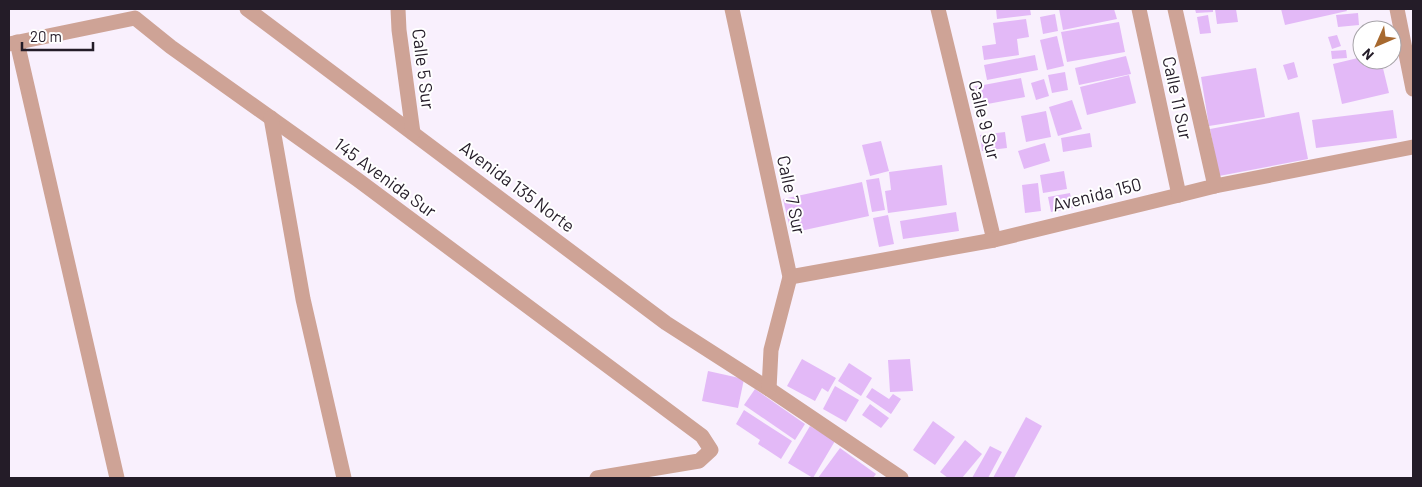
<svg xmlns="http://www.w3.org/2000/svg" width="1422" height="487" font-family="Barlow,sans-serif">
	<style>
		.building { fill: #e3b9f7 }
		.lines { fill: none; stroke-linecap: round; stroke-linejoin: round }
		.minor { stroke: #cea396; stroke-width: 15 }
		.tertiary { stroke: #cea396; stroke-width: 15 }
		.labels { text-anchor: middle; stroke-width: 4; stroke-linejoin: round; paint-order: stroke }
		.street-label { font-size: 18px; fill: #241c28; stroke: #fff }
	</style>
	<rect width="100%" height="100%" fill="#f9f0fd"/>
	<!-- building -->
	<g class="building">
		<path d="M996,9H1030L1031,15L997,19Z"/>
		<path d="M1059,9H1114L1117,19L1063,30Z"/>
		<path d="M1195,9H1213V12L1196,13Z"/>
		<path d="M1215,9H1236L1238,22L1217,24Z"/>
		<path d="M1281,9H1346L1347,11L1285,25Z"/>
		<path d="M1358,13L1359,25L1338,27L1336,15Z"/>
		<path d="M1055,14L1058,31L1043,34L1040,17Z"/>
		<path d="M1208,15L1211,33L1200,34L1197,17Z"/>
		<path d="M1026,19L1029,37L1017,39L1019,55L984,60L982,46L996,44L993,23Z"/>
		<path d="M1119,22L1125,52L1067,62L1061,32Z"/>
		<path d="M1337,35L1341,46L1332,49L1328,37Z"/>
		<path d="M1057,36L1064,66L1047,70L1040,40Z"/>
		<path d="M1346,50L1347,58L1332,59L1331,51Z"/>
		<path d="M1035,55L1038,70L987,80L984,65Z"/>
		<path d="M1126,56L1131,74L1079,85L1075,68Z"/>
		<path d="M1362,57V60H1381L1389,93L1342,104L1333,64Z"/>
		<path d="M1294,62L1298,77L1288,80L1283,65Z"/>
		<path d="M1256,68L1265,117L1209,126L1201,77Z"/>
		<path d="M1065,72L1068,90L1052,93L1048,75Z"/>
		<path d="M1129,75L1136,103L1087,115L1080,87Z"/>
		<path d="M1021,78L1025,97L977,106L973,87Z"/>
		<path d="M1044,79L1049,96L1036,100L1031,83Z"/>
		<path d="M1072,100L1082,129L1058,136L1049,107Z"/>
		<path d="M1393,110L1397,138L1316,148L1312,120Z"/>
		<path d="M1046,111L1051,137L1026,142L1021,116Z"/>
		<path d="M1299,112L1308,159L1219,176L1210,129Z"/>
		<path d="M1005,132L1007,148L982,151L980,135Z"/>
		<path d="M1090,133L1092,147L1063,152L1061,138Z"/>
		<path d="M881,141L889,171L870,176L862,145Z"/>
		<path d="M1045,143L1050,161L1024,169L1018,151Z"/>
		<path d="M942,165L947,205L888,213L885,191L891,190L889,172Z"/>
		<path d="M1064,171L1067,189L1043,193L1040,175Z"/>
		<path d="M879,178L885,210L872,212L866,180Z"/>
		<path d="M862,182L869,216L791,233L783,199Z"/>
		<path d="M1038,183L1041,211L1025,213L1022,185Z"/>
		<path d="M1070,193L1073,208L1051,212L1048,197Z"/>
		<path d="M956,212L959,231L903,239L900,221Z"/>
		<path d="M888,215L894,244L879,247L873,218Z"/>
		<path d="M802,359L836,378L828,392L822,388L815,401L787,386Z"/>
		<path d="M910,359L913,391L890,392L888,360Z"/>
		<path d="M849,363L872,378L861,396L838,381Z"/>
		<path d="M708,371L744,379L738,408L702,401Z"/>
		<path d="M835,386L859,400L846,422L823,409Z"/>
		<path d="M872,388L889,399L893,394L901,399L891,414L866,397Z"/>
		<path d="M755,389L805,424L795,440L744,405Z"/>
		<path d="M870,404L889,418L881,428L862,415Z"/>
		<path d="M744,410L792,441L781,459L758,444L760,440L736,424Z"/>
		<path d="M1026,417L1042,426L1014,478H993Z"/>
		<path d="M933,421L955,437L935,465L913,450Z"/>
		<path d="M810,426L835,441L813,478L788,463Z"/>
		<path d="M965,440L982,454L962,478H948L940,472Z"/>
		<path d="M990,446L1002,452L988,478H972Z"/>
		<path d="M840,448L876,474L873,478H818Z"/>
	</g>
	<g class="lines">
		<!-- minor -->
		<g class="minor">
			<path d="M247,9L666,323L769,389L901,478"/>
			<path d="M398,9L399,30L413,133"/>
			<path d="M732,9L790,277L771,350L769,389"/>
			<path d="M938,9L994,240"/>
			<path d="M1397,9L1413,89"/>
			<path d="M17,42L117,478"/>
			<path d="M9,44L135,18L171,47L358,180L702,436L711,450L699,461L597,478"/>
			<path d="M271,118L303,299L344,478"/>
			<path d="M1215,186L1413,147"/>
			<path d="M790,277L994,240L1179,195"/>
		</g>
		<!-- tertiary -->
		<path class="tertiary" d="M1139,9L1179,195L1215,186L1175,9"/>
	</g>
	<g class="labels">
		<!-- street labels -->
		<g class="street-label">
			<text transform="translate(423 69) rotate(83)" y="6">Calle 5 Sur</text>
			<text transform="translate(1177 98) rotate(78)" y="6">Calle 11 Sur</text>
			<text transform="translate(984 120) rotate(76)" y="6">Calle 9 Sur</text>
			<text transform="translate(385 178) rotate(36)" y="6">145 Avenida Sur</text>
			<text transform="translate(517 187) rotate(37)" y="6">Avenida 135 Norte</text>
			<text transform="translate(791 195) rotate(78)" y="6">Calle 7 Sur</text>
			<text transform="translate(1097 195) rotate(-14)" y="6">Avenida 150</text>
		</g>
	</g>
	<!-- border -->
	<rect width="1422" height="487" fill="none" stroke="#241c28" stroke-width="20"/>
	<!-- north arrow -->
	<g transform="translate(1377 45) rotate(225)"><circle r="24" fill="#ffffff" stroke="#a7a4a9"/>
	<path d="M0-4L9 19L0 12L-9 19Z" fill="#a7692f"/>
	<text y="-8" font-size="14" font-weight="bold" text-anchor="middle" fill="#241c28">N</text>
	</g>
	<!-- scale -->
	<path d="M22 42v8h71v-8" fill="none" stroke="#241c28" stroke-width="2.5"/>
	<text x="30" y="42" font-size="15" fill="#241c28" stroke="#ffffff" stroke-width="4" paint-order="stroke">20 m</text>
</svg>
